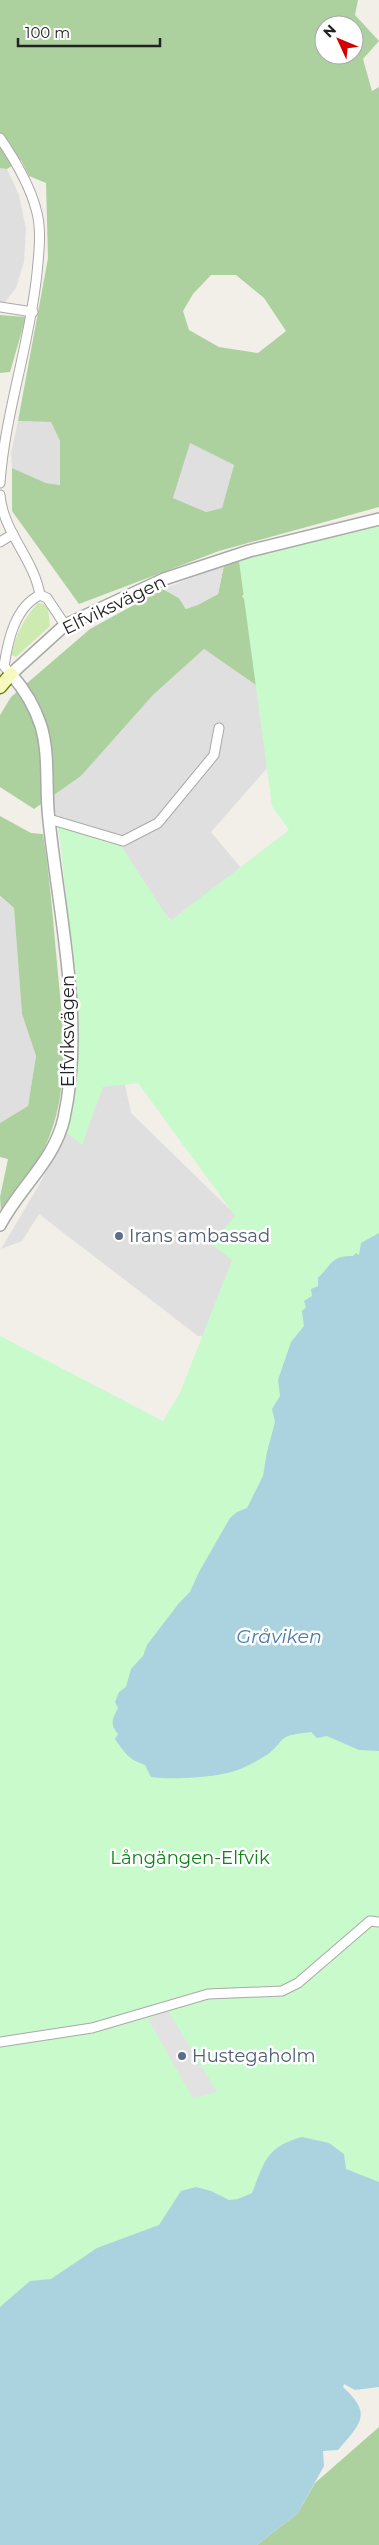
<svg xmlns="http://www.w3.org/2000/svg" width="379" height="2545" font-family="Montserrat,sans-serif">
	<style>
		.residential { fill: #e0dfdf }
		.grass { fill: #cdebb0 }
		.forest { fill: #add19e; fill-rule: evenodd }
		.park { fill: #c8facc }
		.parking { fill: #e2e2e2 }
		.water { fill: #aad3df }
		.lines { fill: none; stroke-linecap: round; stroke-linejoin: round }
		.minor-casing { stroke: #a9a9a9; stroke-width: 11 }
		.tertiary-casing { stroke: #a9a9a9; stroke-width: 14 }
		.secondary-casing { stroke: #707d05; stroke-width: 15 }
		.minor { stroke: #fff; stroke-width: 9 }
		.tertiary { stroke: #fff; stroke-width: 11 }
		.secondary { stroke: #f7fabf; stroke-width: 12 }
		.service-dot { fill: #5c6f8a; stroke: #fff; stroke-width: 2 }
		.labels { text-anchor: middle; stroke-width: 5; stroke-linejoin: round; paint-order: stroke }
		.street-label { font-size: 18px; fill: #222; stroke: #fff }
		.service-label { font-size: 18px; fill: #4e5e75; stroke: #fff; text-anchor: start }
		.park-label { font-size: 18px; fill: #0c8416; stroke: #fff }
		.water-label { font-size: 19px; font-style: italic; fill: #4a7aab; stroke: #fff }
	</style>
	<rect width="100%" height="100%" fill="#f2efe9"/>
	<!-- residential -->
	<g class="residential">
		<path d="M0,168L7,169L19,195L26,229L24,262L16,288L5,302H0Z"/>
		<path d="M18,421L51,422L60,441L61,485L46,483L12,468L11,453Z"/>
		<path d="M189,442L234,465L222,508L206,512L173,498Z"/>
		<path d="M204,649L271,695L268,767L211,832L241,868L173,922L110,862L84,858L93,826L51,815L54,795L81,776L153,695Z"/>
		<path d="M0,897L14,908L22,1014L36,1056L28,1106L0,1123Z"/>
		<path d="M103,980L131,1113L253,1232L221,1335L198,1336L39,1214L22,1241L1,1249L39,1185L60,1142Z"/>
	</g>
	<!-- grass -->
	<path class="grass" d="M38,603L44,604L48,609L50,626L16,657L11,655C16,635 23,619 38,603Z"/>
	<!-- forest -->
	<g class="forest">
		<path d="M0,0H358L355,15L379,41L363,59L372,91L379,87V507L219,551L79,604L12,511V468L46,483L60,485V441L51,422L18,421L48,258L46,183L29,176L21,160L7,169L0,168ZM324,25H354V55H324ZM211,275H236L264,298L286,331L258,353L219,347L189,330L183,311L193,294ZM190,443L234,465L222,508L206,512L173,498Z"/>
		<path d="M0,315L26,317L10,372L0,373Z"/>
		<path d="M367,526L276,570L242,596L257,616L272,696L204,649L153,695L81,776L34,809L0,787V715L11,697L90,629L163,589L179,598L186,609L218,594L224,565Z"/>
		<path d="M0,816L31,833L43,834C50,877 53,920 57,963C62,1020 71,1080 50,1135C40,1163 18,1188 1,1212L0,1197L8,1159L0,1157V1123L28,1106L36,1056L22,1014L14,908L0,896Z"/>
		<path d="M379,2427V2545H257L298,2513L315,2483Z"/>
	</g>
	<!-- park -->
	<path class="park" d="M379,524V2295L0,2384V1336L163,1421L180,1393L232,1260L211,1244L235,1216L138,1083L103,1087L82,1145L66,1132L74,1075L70,941L61,847L56,818L115,837L170,921L289,830L272,806L239,561Z"/>
	<!-- parking -->
	<g class="parking">
		<path d="M224,565L218,594L198,605L186,609L179,598L163,589Z"/>
		<path d="M168,2011L217,2092L193,2098L148,2019Z"/>
	</g>
	<!-- water -->
	<g class="water">
		<path d="M379,1233V1751L359,1750L327,1736L317,1738L311,1732C304,1733 294,1734 288,1736C280,1739 274,1752 265,1756C258,1760 252,1764 245,1767C223,1778 173,1780 151,1777L145,1765C128,1759 125,1753 115,1739L118,1734C109,1724 113,1718 118,1708L115,1702L119,1692L126,1687L131,1669L143,1656L147,1645L179,1603L190,1592L199,1572L230,1518L237,1512L247,1508L263,1476L267,1452L275,1422L272,1409L280,1396L278,1380L291,1342L304,1326L302,1311L306,1307L304,1301L312,1296L311,1289L318,1286V1278C333,1263 331,1256 353,1256L356,1253L359,1255L361,1243Z"/>
		<path d="M302,2137L329,2143L344,2154L346,2169L379,2182V2387L355,2390L344,2384L343,2387C372,2414 362,2422 338,2450L323,2451L324,2466L298,2513L257,2545H0V2307L30,2281L51,2279L97,2248L159,2225L181,2191L196,2187L211,2191L229,2200L238,2199L252,2193C265,2161 266,2147 302,2137Z"/>
	</g>
	<g class="lines">
		<!-- minor casing -->
		<g class="minor-casing">
			<g id="minor">
				<path d="M0,138C15,160 29,183 36,209C42,229 39,252 37,273C30,344 5,412 0,483"/>
				<path d="M0,307L33,312"/>
				<path d="M0,495C3,532 34,559 40,595"/>
				<path d="M0,542L13,534"/>
				<path d="M40,595L47,598L65,625"/>
				<path d="M11,674L4,666C8,640 15,607 40,595"/>
				<path d="M49,819L123,841L158,823L214,755L219,728"/>
				<path d="M0,2042L92,2028L208,1994L282,1991L298,1983L370,1921L379,1922"/>
			</g>
		</g>
		<!-- tertiary casing -->
		<g class="tertiary-casing">
			<path id="tertiary" d="M0,1225C19,1188 55,1160 64,1118C85,1023 59,916 49,820C45,790 50,756 41,726C35,707 24,689 11,674L65,625L164,579L249,551L379,519"/>
		</g>
		<!-- secondary casing -->
		<g class="secondary-casing">
			<path id="secondary" d="M0,687L11,674"/>
		</g>
		<!-- minor -->
		<use href="#minor" class="minor"/>
		<!-- tertiary -->
		<use href="#tertiary" class="tertiary"/>
		<!-- secondary -->
		<use href="#secondary" class="secondary"/>
	</g>
	<!-- markers -->
	<g class="service-dot">
		<circle cx="119" cy="1236" r="5"/>
		<circle cx="182" cy="2056" r="5"/>
	</g>
	<g class="labels">
		<!-- street labels -->
		<g class="street-label">
			<text transform="translate(114 605) rotate(-26)" y="6">Elfviksvägen</text>
			<text transform="translate(68 1031) rotate(-90)" y="6">Elfviksvägen</text>
		</g>
		<!-- service labels -->
		<g class="service-label">
			<text x="129" y="1242">Irans ambassad</text>
			<text x="192" y="2062">Hustegaholm</text>
		</g>
		<!-- park labels -->
		<g class="park-label">
			<text x="190" y="1864">Långängen-Elfvik</text>
		</g>
		<!-- water labels -->
		<g class="water-label">
			<text x="279" y="1643">Gråviken</text>
		</g>
	</g>
	<!-- north arrow -->
	<g transform="translate(339 40) rotate(314)"><circle r="24" fill="#ffffff" stroke="#a7a7a7"/>
	<path d="M0-4L9 19L0 12L-9 19Z" fill="#d40000"/>
	<text y="-8" font-size="14" font-weight="bold" text-anchor="middle" fill="#222222">N</text>
	</g>
	<!-- scale -->
	<path d="M18 38v8h142v-8" fill="none" stroke="#222222" stroke-width="2.5"/>
	<text x="25" y="38" font-size="15" fill="#222222" stroke="#ffffff" stroke-width="4" paint-order="stroke">100 m</text>
</svg>
